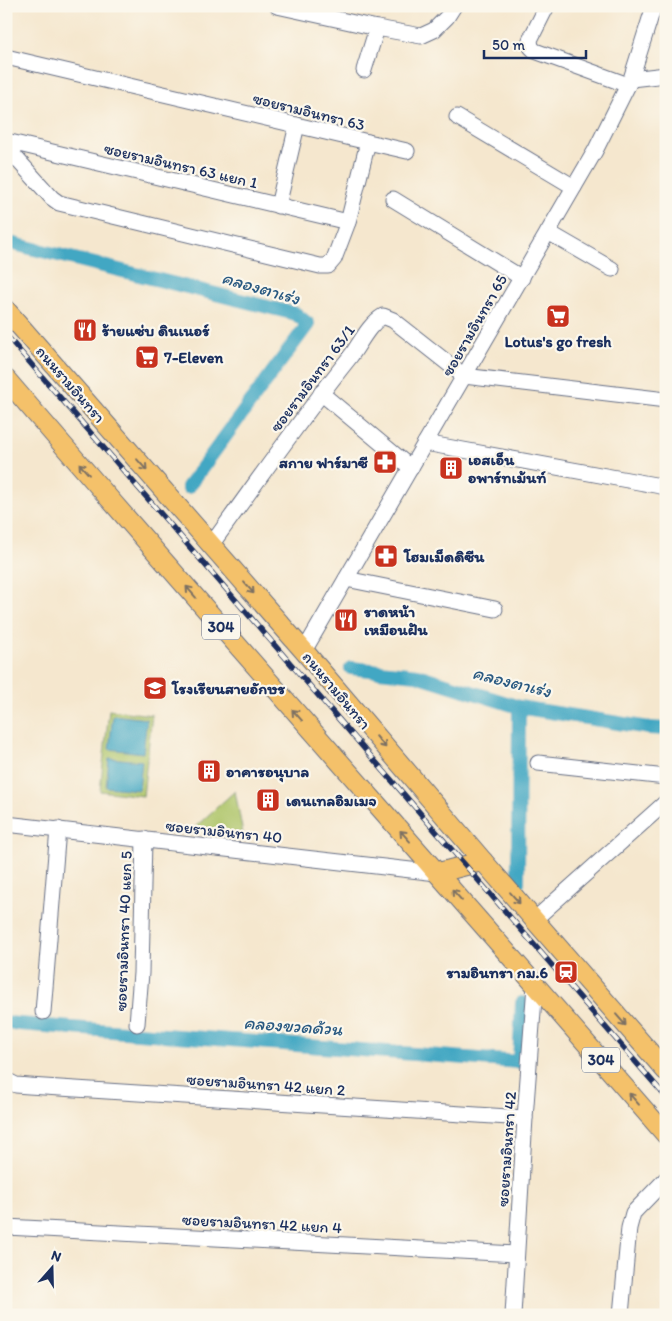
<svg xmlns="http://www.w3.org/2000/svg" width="672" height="1321" font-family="Itim,'Playpen Sans Thai',sans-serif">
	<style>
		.green { fill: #adc468; stroke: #647a63 }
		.water { fill: #43a7c3; stroke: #2f6b90 }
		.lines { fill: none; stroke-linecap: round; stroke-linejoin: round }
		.canal { stroke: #43a7c3; stroke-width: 14 }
		.minor-casing { stroke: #676f85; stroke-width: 17 }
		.major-casing { stroke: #676f85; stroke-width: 21 }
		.minor { stroke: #fff; stroke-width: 15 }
		.major { stroke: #f4c16a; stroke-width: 19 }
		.rail-casing { stroke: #1b2f5e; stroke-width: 5.5 }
		.rail { stroke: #fbf7ec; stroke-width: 4; stroke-dasharray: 11; stroke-linecap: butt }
		.oneway { stroke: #7d7163 }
		.labels { text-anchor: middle; stroke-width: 4.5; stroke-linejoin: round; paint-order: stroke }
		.shield { fill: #fbf7ec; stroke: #5e6b89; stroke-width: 1 }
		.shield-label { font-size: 15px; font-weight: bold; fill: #1b2f5e }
		.street-label { font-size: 16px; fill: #1b2f5e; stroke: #fbf7ec }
		.poi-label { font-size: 16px; font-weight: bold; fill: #1b2f5e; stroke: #fbf7ec; text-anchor: start }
		.water-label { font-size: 18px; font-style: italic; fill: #295981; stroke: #fbf7ec }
	</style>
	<rect width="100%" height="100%" fill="#fbf7ec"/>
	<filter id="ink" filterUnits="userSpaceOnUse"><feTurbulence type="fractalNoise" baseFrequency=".02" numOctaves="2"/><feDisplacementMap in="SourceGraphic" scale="10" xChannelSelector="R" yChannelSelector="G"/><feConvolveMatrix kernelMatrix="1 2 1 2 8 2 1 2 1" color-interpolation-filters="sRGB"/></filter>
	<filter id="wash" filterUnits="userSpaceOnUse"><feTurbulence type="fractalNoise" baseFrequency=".0096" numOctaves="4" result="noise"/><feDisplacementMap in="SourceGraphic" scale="20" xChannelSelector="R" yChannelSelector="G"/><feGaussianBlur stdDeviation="1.12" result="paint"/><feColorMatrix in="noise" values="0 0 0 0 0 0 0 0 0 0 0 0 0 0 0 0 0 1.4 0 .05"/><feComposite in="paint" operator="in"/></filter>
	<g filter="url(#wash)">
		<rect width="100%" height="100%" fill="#f5e7ce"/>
		<!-- green -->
		<g class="green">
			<path d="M109,710L152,715L143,796L100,791Z"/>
			<path d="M235,791L243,834L194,828Z"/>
		</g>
		<!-- water -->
		<g class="water">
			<path d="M113,715L147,719L143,753L109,749Z"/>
			<path d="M109,758L142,761L139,790L106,787Z"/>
		</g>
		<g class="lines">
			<!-- canal -->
			<g class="canal">
				<path d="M6,242L296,314L308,324L188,487"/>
				<path d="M351,668L417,675L519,707L649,728L666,729"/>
				<path d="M518,882L519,707"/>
				<path d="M6,1023L519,1062L522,1003"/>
			</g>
		</g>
	</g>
	<g filter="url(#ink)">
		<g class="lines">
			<!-- minor casing -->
			<g class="minor-casing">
				<g id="minor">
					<path d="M277,6L377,28L421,36L434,30L447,17L454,6"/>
					<path d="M547,6L530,40L531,47L535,51L628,85"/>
					<path d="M6,57L368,142L407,151"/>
					<path d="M364,70L377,28"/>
					<path d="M631,79L666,75"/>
					<path d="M457,117L574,187"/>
					<path d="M6,141L348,222"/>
					<path d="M6,147L52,198L59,203L320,266H328L334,259L348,222L368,142"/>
					<path d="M393,199L522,278"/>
					<path d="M278,206L297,125"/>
					<path d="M548,232L612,269"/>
					<path d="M321,393L411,468"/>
					<path d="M425,443L666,487"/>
					<path d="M211,545C257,482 301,418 350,357C360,344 368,325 383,316L393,320L464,376L666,400"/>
					<path d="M346,579L495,609"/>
					<path d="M304,651L595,151L631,79L654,6"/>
					<path d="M538,763L666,777"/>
					<path d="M6,824L437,873"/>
					<path d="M534,920L666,802"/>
					<path d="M43,1012L58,829"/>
					<path d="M137,1024L141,973L144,839"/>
					<path d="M6,1080L16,1085L29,1086L525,1118"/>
					<path d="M6,1227L516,1254"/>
					<path d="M513,1315L525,1118L535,985"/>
					<path d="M621,1315L629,1228L633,1213L666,1179"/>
				</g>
			</g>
			<!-- major casing -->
			<g class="major-casing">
				<g id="major">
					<path d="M6,310L304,651L483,861L666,1071"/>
					<path d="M6,379C224,633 447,882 666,1135"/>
					<path d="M437,873L483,861"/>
				</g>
			</g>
			<!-- minor -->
			<use href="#minor" class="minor"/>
			<!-- major -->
			<use href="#major" class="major"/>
			<!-- rail casing -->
			<g class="rail-casing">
				<path id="rail" d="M6,335L666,1097"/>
			</g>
			<!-- rail -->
			<use href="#rail" class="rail"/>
		</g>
		<!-- one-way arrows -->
		<defs><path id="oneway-shaft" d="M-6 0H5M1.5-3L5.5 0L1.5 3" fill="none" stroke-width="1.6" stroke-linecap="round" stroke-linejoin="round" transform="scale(1.25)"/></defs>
		<g class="oneway">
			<use href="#oneway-shaft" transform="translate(142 465) rotate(49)"/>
			<use href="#oneway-shaft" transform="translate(84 469) rotate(-131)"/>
			<use href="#oneway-shaft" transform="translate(249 588) rotate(49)"/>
			<use href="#oneway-shaft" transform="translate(191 592) rotate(-131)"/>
			<use href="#oneway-shaft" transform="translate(297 715) rotate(-132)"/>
			<use href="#oneway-shaft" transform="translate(381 742) rotate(50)"/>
			<use href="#oneway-shaft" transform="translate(405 836) rotate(-132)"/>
			<use href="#oneway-shaft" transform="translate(457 895) rotate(-131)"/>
			<use href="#oneway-shaft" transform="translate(515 898) rotate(49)"/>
			<use href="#oneway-shaft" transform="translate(621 1020) rotate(49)"/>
			<use href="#oneway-shaft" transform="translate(634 1099) rotate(-131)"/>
		</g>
	</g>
	<!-- icons -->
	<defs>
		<g id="supermarket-square" transform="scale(1.25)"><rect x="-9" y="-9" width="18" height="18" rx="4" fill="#c8321e" stroke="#fbf7ec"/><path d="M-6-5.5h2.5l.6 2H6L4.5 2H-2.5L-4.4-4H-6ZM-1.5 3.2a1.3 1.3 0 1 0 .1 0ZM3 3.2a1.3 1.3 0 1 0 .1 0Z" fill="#fff"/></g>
		<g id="restaurant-square" transform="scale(1.25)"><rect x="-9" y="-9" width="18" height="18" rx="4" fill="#c8321e" stroke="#fbf7ec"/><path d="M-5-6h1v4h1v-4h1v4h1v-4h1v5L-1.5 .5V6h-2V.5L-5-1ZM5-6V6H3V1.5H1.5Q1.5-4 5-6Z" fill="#fff"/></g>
		<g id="pharmacy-square" transform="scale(1.25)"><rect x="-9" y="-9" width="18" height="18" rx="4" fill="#c8321e" stroke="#fbf7ec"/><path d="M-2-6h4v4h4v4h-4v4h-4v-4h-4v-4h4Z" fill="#fff"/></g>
		<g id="building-square" transform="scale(1.25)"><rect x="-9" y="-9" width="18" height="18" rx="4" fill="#c8321e" stroke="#fbf7ec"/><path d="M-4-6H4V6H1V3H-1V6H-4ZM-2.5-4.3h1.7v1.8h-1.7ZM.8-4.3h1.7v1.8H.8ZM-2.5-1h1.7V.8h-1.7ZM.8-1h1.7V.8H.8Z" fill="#fff"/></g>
		<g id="school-square" transform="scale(1.25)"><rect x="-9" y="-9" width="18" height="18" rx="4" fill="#c8321e" stroke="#fbf7ec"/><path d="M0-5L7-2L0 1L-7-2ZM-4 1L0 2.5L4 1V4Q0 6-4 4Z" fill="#fff"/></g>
		<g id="station-square" transform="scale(1.25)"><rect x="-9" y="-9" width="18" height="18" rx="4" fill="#c8321e" stroke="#fbf7ec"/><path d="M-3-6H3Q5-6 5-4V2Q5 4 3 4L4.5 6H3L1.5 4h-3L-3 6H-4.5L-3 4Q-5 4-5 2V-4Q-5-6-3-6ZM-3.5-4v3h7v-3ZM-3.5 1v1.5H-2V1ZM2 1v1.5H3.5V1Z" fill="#fff"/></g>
	</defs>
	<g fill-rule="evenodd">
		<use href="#supermarket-square" x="558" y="316"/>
		<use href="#restaurant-square" x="85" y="330"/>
		<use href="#supermarket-square" x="147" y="357"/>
		<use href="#pharmacy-square" x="385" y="462"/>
		<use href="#building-square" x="451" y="468"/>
		<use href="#pharmacy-square" x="386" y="556"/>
		<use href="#restaurant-square" x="346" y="620"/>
		<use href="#school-square" x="155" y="688"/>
		<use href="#building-square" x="209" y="771"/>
		<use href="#building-square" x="268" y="800"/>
		<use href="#station-square" x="566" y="972"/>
	</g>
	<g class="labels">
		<!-- shield labels -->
		<g class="shield">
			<rect x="202" y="614.5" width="38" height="25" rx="4"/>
			<rect x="582" y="1047.5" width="38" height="25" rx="4"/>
		</g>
		<g class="shield-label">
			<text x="221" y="632">304</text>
			<text x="601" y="1065">304</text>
		</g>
		<!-- street labels -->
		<g class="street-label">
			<text transform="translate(309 111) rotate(14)" y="6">ซอยรามอินทรา 63</text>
			<text transform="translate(181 165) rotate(13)" y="6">ซอยรามอินทรา 63 แยก 1</text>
			<text transform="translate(474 325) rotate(-60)" y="6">ซอยรามอินทรา 65</text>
			<text transform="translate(312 378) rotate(-53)" y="6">ซอยรามอินทรา 63/1</text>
			<text transform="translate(71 384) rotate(49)" y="6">ถนนรามอินทรา</text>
			<text transform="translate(337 690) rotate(50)" y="6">ถนนรามอินทรา</text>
			<text transform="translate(224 831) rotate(6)" y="6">ซอยรามอินทรา 40</text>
			<text transform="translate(123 931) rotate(-88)" y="6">ซอยรามอินทรา 40 แยก 5</text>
			<text transform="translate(266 1084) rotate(4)" y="6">ซอยรามอินทรา 42 แยก 2</text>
			<text transform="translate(506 1149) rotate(-86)" y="6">ซอยรามอินทรา 42</text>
			<text transform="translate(262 1223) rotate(3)" y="6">ซอยรามอินทรา 42 แยก 4</text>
		</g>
		<!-- poi labels -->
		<g class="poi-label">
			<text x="102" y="336">ร้ายแซ่บ ดินเนอร์</text>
			<text x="558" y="347" text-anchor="middle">Lotus's go fresh</text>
			<text x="164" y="363">7-Eleven</text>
			<text x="468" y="465">เอสเอ็น<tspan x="468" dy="18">อพาร์ทเม้นท์</tspan></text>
			<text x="368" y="468" text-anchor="end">สกาย ฟาร์มาซี</text>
			<text x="404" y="562">โฮมเม็ดดิซีน</text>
			<text x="364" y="617">ราดหน้า<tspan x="364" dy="18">เหมือนฝัน</tspan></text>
			<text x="172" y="694">โรงเรียนสายอักษร</text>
			<text x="226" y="777">อาคารอนุบาล</text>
			<text x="286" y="806">เดนเทลอิมเมจ</text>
			<text x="548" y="978" text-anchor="end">รามอินทรา กม.6</text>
		</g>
		<!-- water labels -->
		<g class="water-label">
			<text transform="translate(261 288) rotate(16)" y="6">คลองตาเร่ง</text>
			<text transform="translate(512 682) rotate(14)" y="6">คลองตาเร่ง</text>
			<text transform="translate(293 1026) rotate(4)" y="6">คลองขวดด้วน</text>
		</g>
	</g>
	<!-- margin -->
	<rect width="672" height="1321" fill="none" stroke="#fbf7ec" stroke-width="25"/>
	<!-- north arrow -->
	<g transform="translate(52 1268) rotate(20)" stroke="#fbf7ec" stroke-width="4" paint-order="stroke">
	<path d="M0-4L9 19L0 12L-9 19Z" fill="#1b2f5e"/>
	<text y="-8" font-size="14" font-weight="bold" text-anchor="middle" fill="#1b2f5e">N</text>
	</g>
	<!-- scale -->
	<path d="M484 50v8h102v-8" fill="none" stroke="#1b2f5e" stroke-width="2.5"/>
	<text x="492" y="50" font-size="15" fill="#1b2f5e" stroke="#fbf7ec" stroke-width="4" paint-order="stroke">50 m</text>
</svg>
